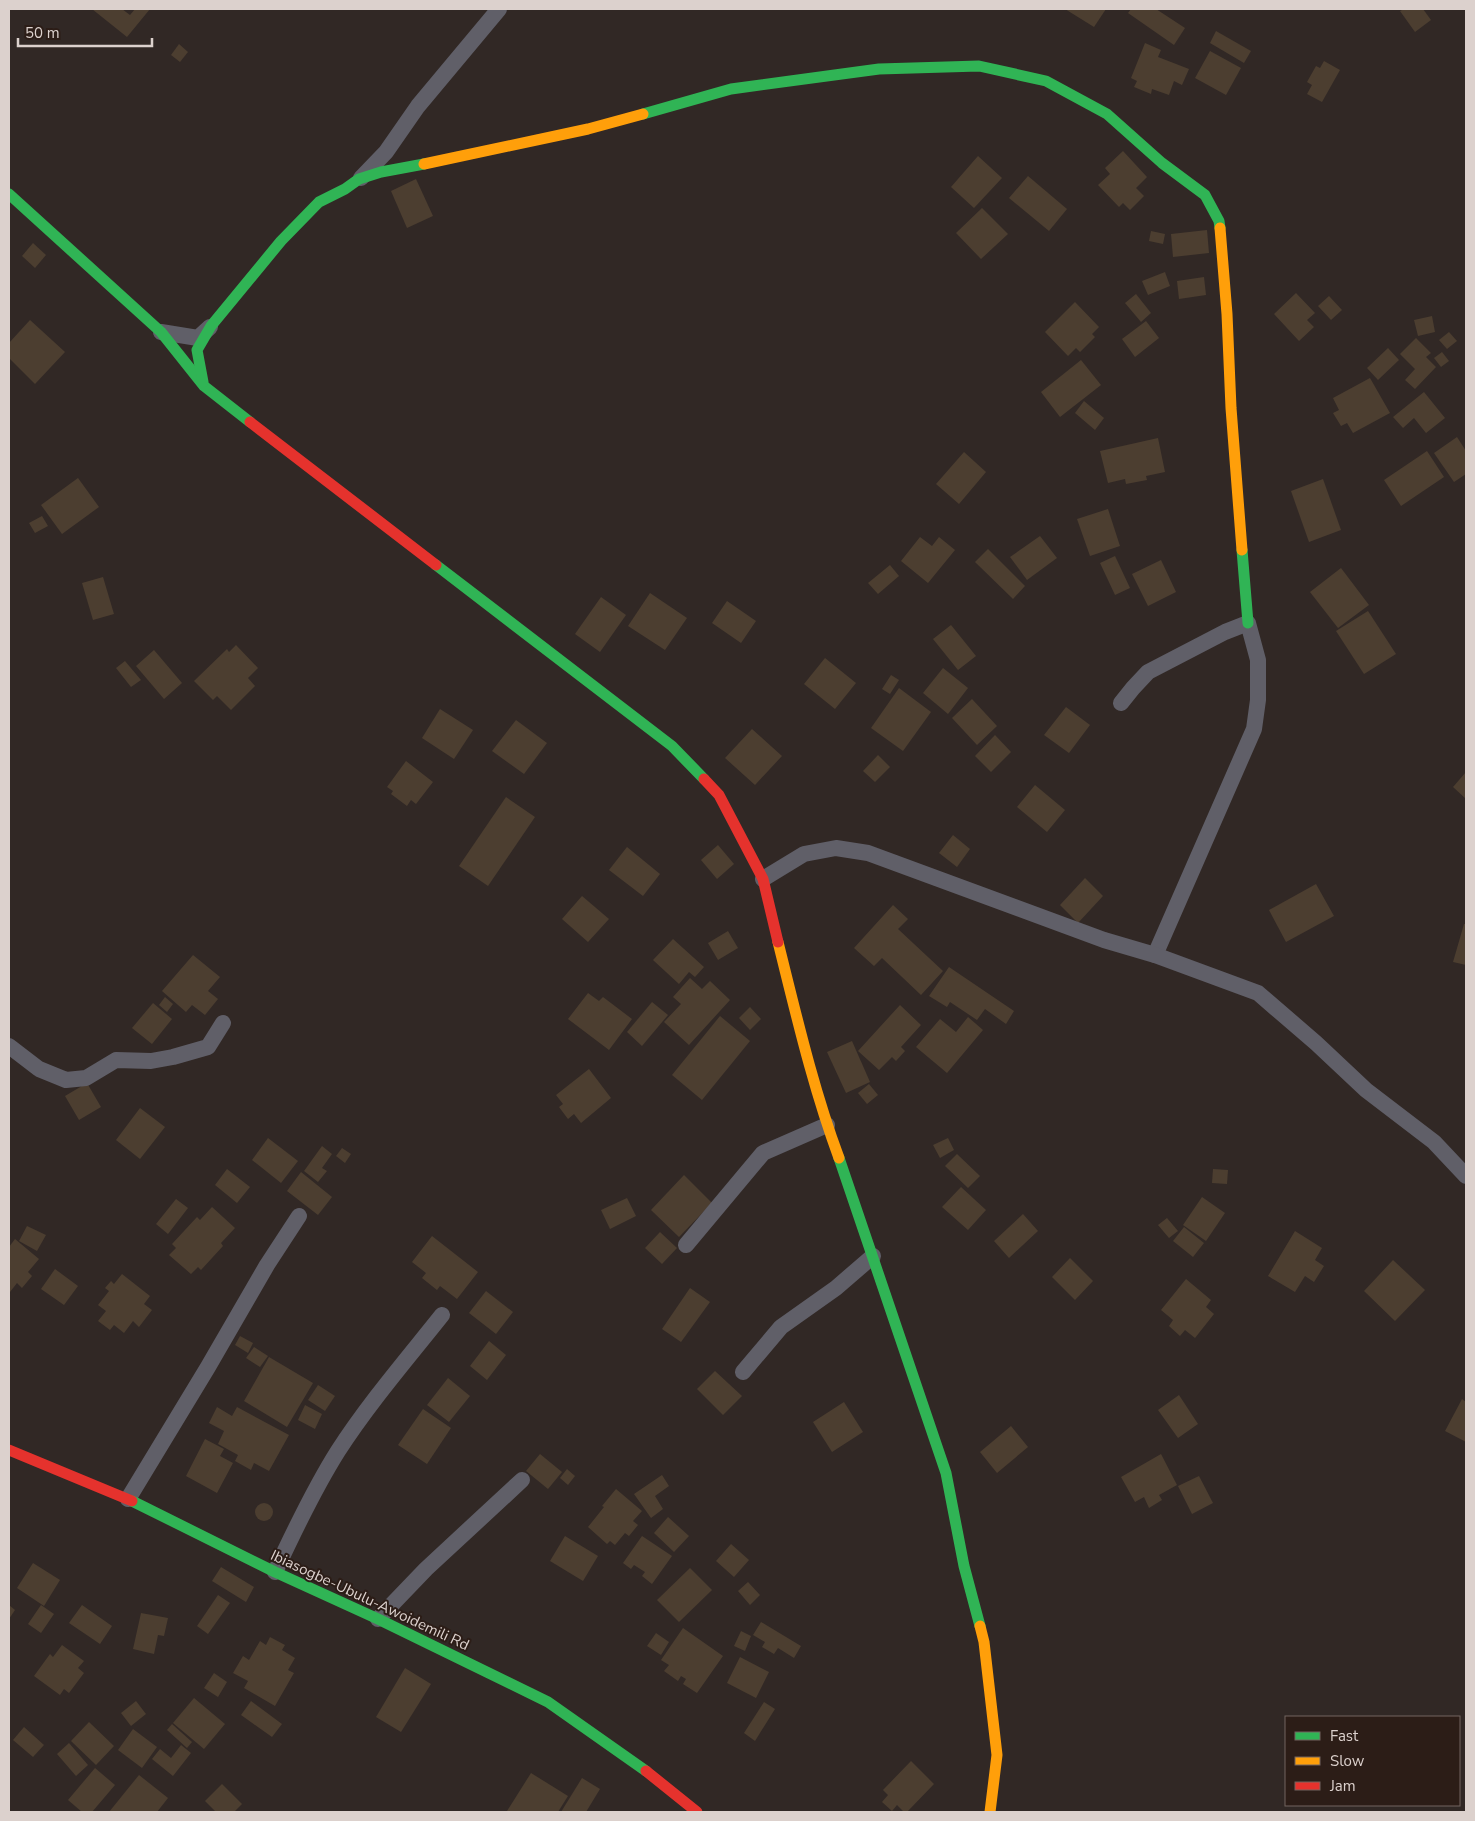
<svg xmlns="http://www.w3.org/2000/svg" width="1475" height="1821" font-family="'Nunito Sans',sans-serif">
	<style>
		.building { fill: #4c3e30 }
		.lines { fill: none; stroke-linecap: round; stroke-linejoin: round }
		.street { stroke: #605f68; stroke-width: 16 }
		.fast { stroke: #30b455; stroke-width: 11 }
		.slow { stroke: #ff9f0a; stroke-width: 11 }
		.jam { stroke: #e5322d; stroke-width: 11 }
		.labels { text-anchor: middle; stroke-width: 4; stroke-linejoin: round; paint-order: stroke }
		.street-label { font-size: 15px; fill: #dcd1cd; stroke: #2c1d17 }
	</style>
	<rect width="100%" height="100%" fill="#312825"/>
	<!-- building -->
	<g class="building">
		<path d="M92,9H122L130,15L135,9H150L127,37Z"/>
		<path d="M1065,9H1106L1094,27Z"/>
		<path d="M1131,9H1156L1185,28L1174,45L1128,13Z"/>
		<path d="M1404,9H1423L1431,20L1415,32L1400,11Z"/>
		<path d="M1216,31L1251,51L1244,63L1210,43Z"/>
		<path d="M1145,43L1161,50L1158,57L1189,69L1182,85L1174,81L1169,95L1152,89L1151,94L1134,87L1137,81L1131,78Z"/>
		<path d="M179,44L188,52L180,62L171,55Z"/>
		<path d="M1210,51L1241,68L1226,95L1195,78Z"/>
		<path d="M1324,61L1340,70L1322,102L1307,94L1312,85L1307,82L1316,66L1320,68Z"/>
		<path d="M1123,151L1147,177L1136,188L1144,196L1130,210L1123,203L1119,207L1098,185L1110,174L1105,168Z"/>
		<path d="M978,156L1002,178L974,208L951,187Z"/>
		<path d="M1028,176L1067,209L1049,231L1009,198Z"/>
		<path d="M416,179L433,216L407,228L391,191Z"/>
		<path d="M982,208L1008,234L981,259L956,233Z"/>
		<path d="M1207,230L1209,253L1173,257L1171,234Z"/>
		<path d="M1151,231L1165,234L1163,244L1149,241Z"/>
		<path d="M33,243L46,255L35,268L22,256Z"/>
		<path d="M1165,272L1170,286L1148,295L1142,281Z"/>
		<path d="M1204,277L1206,295L1179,299L1177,281Z"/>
		<path d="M1296,293L1315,313L1307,320L1314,327L1299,341L1274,314Z"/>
		<path d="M1136,294L1151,313L1141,322L1125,303Z"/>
		<path d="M1329,296L1342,310L1331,320L1318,306Z"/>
		<path d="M1075,302L1099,327L1092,334L1095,337L1080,352L1076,348L1068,356L1045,332Z"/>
		<path d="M1432,316L1435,332L1418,336L1414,320Z"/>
		<path d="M30,320L65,352L35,384L9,358V343Z"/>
		<path d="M1146,321L1159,338L1135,357L1122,339Z"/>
		<path d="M1449,332L1457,341L1447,349L1439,340Z"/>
		<path d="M1416,338L1431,353L1426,357L1436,367L1415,389L1405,380L1415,369L1400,354Z"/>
		<path d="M1388,348L1399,360L1378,380L1367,368Z"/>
		<path d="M1442,352L1449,361L1441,367L1434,358Z"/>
		<path d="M1081,360L1101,385L1060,417L1041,392Z"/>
		<path d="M1370,378L1390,413L1353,433L1347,423L1341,426L1333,413L1339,410L1333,398Z"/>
		<path d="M1424,392L1445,418L1426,433L1414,418L1403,428L1393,417Z"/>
		<path d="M1084,401L1104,418L1095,430L1075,413Z"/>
		<path d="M1457,437L1466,451V474L1454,482L1434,453Z"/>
		<path d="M1158,438L1165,472L1146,476L1147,480L1126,484L1125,479L1108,483L1100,451Z"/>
		<path d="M1427,451L1444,477L1401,506L1384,480Z"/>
		<path d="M964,452L986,472L959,504L936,484Z"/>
		<path d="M78,478L99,507L62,534L41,505Z"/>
		<path d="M1323,479L1341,530L1309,542L1291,491Z"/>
		<path d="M1108,509L1120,546L1090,556L1077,519Z"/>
		<path d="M42,516L48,526L35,533L29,523Z"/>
		<path d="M1040,536L1057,558L1027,580L1010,557Z"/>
		<path d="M920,537L932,546L939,537L955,550L928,583L901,561Z"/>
		<path d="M988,549L1025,586L1013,599L975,562Z"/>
		<path d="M1115,556L1130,588L1115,595L1100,563Z"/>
		<path d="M1161,560L1176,592L1148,606L1132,574Z"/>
		<path d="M890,565L899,576L878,594L868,583Z"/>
		<path d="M1341,568L1369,605L1338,628L1310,592Z"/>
		<path d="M103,577L114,614L93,620L82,583Z"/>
		<path d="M650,593L687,618L665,650L628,626Z"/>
		<path d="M601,597L626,615L600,652L575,634Z"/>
		<path d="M727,601L756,621L741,643L712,623Z"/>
		<path d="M1368,611L1396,654L1364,674L1336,631Z"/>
		<path d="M951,625L976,656L958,670L933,639Z"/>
		<path d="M236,645L258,668L248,678L255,686L231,710L217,696L213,700L194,681L227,649L229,652Z"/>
		<path d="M154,650L182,683L164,699L136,666Z"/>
		<path d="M825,658L856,683L835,709L804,684Z"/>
		<path d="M125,661L141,680L131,687L116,668Z"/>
		<path d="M943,668L968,688L948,714L923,693Z"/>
		<path d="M891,675L899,680L890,694L882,689Z"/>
		<path d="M899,688L931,712L903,751L871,728Z"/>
		<path d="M972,699L997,726L977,745L952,718Z"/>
		<path d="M1066,707L1090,725L1069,753L1044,735Z"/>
		<path d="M440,709L473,730L454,759L422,738Z"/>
		<path d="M516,720L547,743L524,774L492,751Z"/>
		<path d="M752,729L782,756L755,785L725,758Z"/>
		<path d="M995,735L1011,752L991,772L975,756Z"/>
		<path d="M878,755L890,767L875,782L863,771Z"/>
		<path d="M406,761L433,782L416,804L411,800L407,806L391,794L393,791L387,787Z"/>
		<path d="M1466,772V799L1453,787Z"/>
		<path d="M1035,785L1065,810L1047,832L1017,807Z"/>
		<path d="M506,797L535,817L488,886L459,866Z"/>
		<path d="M953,835L970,849L957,867L939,853Z"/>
		<path d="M718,845L734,864L717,879L701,860Z"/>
		<path d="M627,847L660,874L643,896L609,870Z"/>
		<path d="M1085,878L1103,896L1078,923L1060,905Z"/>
		<path d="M1316,884L1334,916L1286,942L1269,910Z"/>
		<path d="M582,896L609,919L588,942L562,919Z"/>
		<path d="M893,905L908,919L898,929L943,971L921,995L882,958L874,966L854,948Z"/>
		<path d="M1464,924H1466V965L1453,962Z"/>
		<path d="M728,931L738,948L718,960L708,943Z"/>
		<path d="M673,939L704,967L695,977L689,972L679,984L653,960Z"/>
		<path d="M193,955L220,977L208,991L218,999L205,1015L192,1005L186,1012L162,991Z"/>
		<path d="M949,967L1014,1011L1006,1024L985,1009L977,1020L950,1002L947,1007L929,996Z"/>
		<path d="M690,978L702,989L710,981L730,1000L689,1045L664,1022L681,1004L673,997Z"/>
		<path d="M588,993L599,1001L603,997L632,1019L609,1050L568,1019Z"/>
		<path d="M165,997L173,1004L167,1012L159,1005Z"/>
		<path d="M652,1002L668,1015L642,1046L627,1032Z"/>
		<path d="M153,1003L172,1019L152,1044L132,1028Z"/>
		<path d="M900,1005L921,1025L901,1047L905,1051L896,1061L892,1057L879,1070L858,1051Z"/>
		<path d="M750,1007L761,1019L750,1030L739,1018Z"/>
		<path d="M720,1016L750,1041L702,1100L672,1075Z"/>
		<path d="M968,1017L983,1030L947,1073L916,1047L940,1019L956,1032Z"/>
		<path d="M852,1041L870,1082L846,1093L827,1052Z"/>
		<path d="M589,1069L611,1098L581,1123L574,1114L568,1119L559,1107L563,1104L556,1095Z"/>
		<path d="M87,1083L101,1107L79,1120L65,1096Z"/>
		<path d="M869,1084L878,1095L867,1104L858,1093Z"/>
		<path d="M140,1108L165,1127L140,1159L116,1140Z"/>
		<path d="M268,1138L298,1161L281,1183L252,1160Z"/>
		<path d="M948,1138L954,1150L940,1158L933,1145Z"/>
		<path d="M322,1146L332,1154L322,1168L327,1171L318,1182L304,1171Z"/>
		<path d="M342,1148L351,1154L345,1163L336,1156Z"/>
		<path d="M957,1154L980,1176L968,1188L945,1166Z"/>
		<path d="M227,1169L250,1187L237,1203L215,1185Z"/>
		<path d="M1213,1169L1228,1170L1227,1184L1212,1183Z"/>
		<path d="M301,1172L332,1197L318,1215L287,1191Z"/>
		<path d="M684,1175L712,1203L679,1237L651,1210Z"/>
		<path d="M961,1187L986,1210L968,1230L942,1207Z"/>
		<path d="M1202,1197L1225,1213L1206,1241L1183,1225Z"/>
		<path d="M627,1198L636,1216L610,1229L601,1210Z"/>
		<path d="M176,1199L188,1208L168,1234L156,1224Z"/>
		<path d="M212,1207L235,1228L221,1243L223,1246L201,1270L198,1267L191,1274L169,1255L176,1248L172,1244L197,1217L200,1220Z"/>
		<path d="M1023,1214L1038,1231L1009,1258L994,1241Z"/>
		<path d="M1167,1218L1178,1231L1169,1238L1158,1225Z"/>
		<path d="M27,1226L46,1235L37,1251L19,1241Z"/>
		<path d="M1184,1227L1204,1243L1193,1257L1173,1241Z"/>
		<path d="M1295,1231L1322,1248L1315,1260L1324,1266L1314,1282L1305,1276L1295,1292L1268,1276Z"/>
		<path d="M660,1232L677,1248L662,1264L645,1248Z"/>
		<path d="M432,1236L478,1272L457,1299L440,1286L437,1290L422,1278L426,1273L412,1262Z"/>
		<path d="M15,1239L39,1259L28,1272L32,1276L22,1288L17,1283L10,1292L9,1290V1247Z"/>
		<path d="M1070,1258L1093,1281L1075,1300L1052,1277Z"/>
		<path d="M1393,1260L1425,1290L1395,1321L1364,1291Z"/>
		<path d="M55,1269L78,1286L64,1305L41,1289Z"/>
		<path d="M122,1274L150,1296L144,1304L152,1310L139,1327L133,1321L124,1333L114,1325L110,1330L98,1321L106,1311L98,1305L109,1291L105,1288L111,1281L114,1284Z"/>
		<path d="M1186,1279L1211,1300L1206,1307L1214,1314L1195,1338L1185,1330L1180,1336L1169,1326L1173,1320L1161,1310Z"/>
		<path d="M690,1288L710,1302L681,1342L662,1329Z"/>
		<path d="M486,1291L513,1312L496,1334L469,1313Z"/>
		<path d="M240,1336L253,1343L248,1353L235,1345Z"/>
		<path d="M489,1341L506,1355L487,1380L470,1366Z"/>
		<path d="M254,1347L268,1356L260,1367L246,1358Z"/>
		<path d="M269,1357L313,1383L287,1427L244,1401Z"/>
		<path d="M715,1371L742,1396L723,1415L697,1389Z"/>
		<path d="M448,1378L470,1396L449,1422L427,1405Z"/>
		<path d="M318,1385L335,1396L325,1411L308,1400Z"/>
		<path d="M1179,1395L1198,1424L1178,1438L1158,1410Z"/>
		<path d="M1462,1399L1466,1402V1442L1445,1431Z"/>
		<path d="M844,1402L863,1432L832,1452L813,1422Z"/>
		<path d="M305,1405L322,1414L315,1429L298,1420Z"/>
		<path d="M217,1407L232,1416L237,1407L289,1435L269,1471L254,1463L251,1470L235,1461L238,1455L218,1444L224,1431L209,1423Z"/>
		<path d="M423,1409L451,1428L427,1464L398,1445Z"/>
		<path d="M1011,1426L1028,1447L997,1473L980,1452Z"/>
		<path d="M205,1439L224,1449L220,1456L233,1463L217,1493L186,1476Z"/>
		<path d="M540,1454L562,1472L548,1489L526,1471Z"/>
		<path d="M1161,1454L1177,1485L1159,1495L1162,1500L1149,1508L1144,1497L1135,1502L1121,1477Z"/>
		<path d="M567,1469L575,1476L568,1485L560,1478Z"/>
		<path d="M662,1475L669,1486L655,1496L663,1509L651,1518L634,1494Z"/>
		<path d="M1199,1476L1213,1503L1192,1514L1178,1486Z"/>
		<path d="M616,1489L642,1511L633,1521L638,1525L629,1536L625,1533L615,1545L610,1541L607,1544L588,1527L604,1507L602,1506Z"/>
		<circle cx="264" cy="1512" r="9"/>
		<path d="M668,1517L689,1536L674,1552L654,1533Z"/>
		<path d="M565,1536L598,1556L583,1581L550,1561Z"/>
		<path d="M642,1536L672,1556L652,1584L642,1576L645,1572L634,1565L631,1569L623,1563Z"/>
		<path d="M731,1544L749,1560L734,1577L716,1561Z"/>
		<path d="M33,1563L60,1580L44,1606L17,1588Z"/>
		<path d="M221,1567L254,1587L246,1602L212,1581Z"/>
		<path d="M690,1568L712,1590L679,1622L657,1600Z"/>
		<path d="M748,1582L760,1595L750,1605L738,1591Z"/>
		<path d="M218,1595L230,1603L208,1634L197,1626Z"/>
		<path d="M9,1605L15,1610L9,1619Z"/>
		<path d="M41,1605L54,1614L41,1633L28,1624Z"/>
		<path d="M82,1605L112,1626L100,1644L69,1623Z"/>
		<path d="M141,1613L168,1618L164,1636L158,1635L154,1654L133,1649Z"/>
		<path d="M761,1622L801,1646L794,1658L778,1648L774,1654L762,1647L765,1642L753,1635Z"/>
		<path d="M683,1628L723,1656L697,1693L683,1684L686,1679L681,1676L678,1681L664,1671L669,1665L661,1660Z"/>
		<path d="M741,1631L751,1636L745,1651L734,1646Z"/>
		<path d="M656,1633L669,1642L661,1655L647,1646Z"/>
		<path d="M270,1637L285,1645L282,1650L295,1658L288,1670L294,1673L275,1706L244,1688L248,1681L233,1673L243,1656L249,1660L260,1641L266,1645Z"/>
		<path d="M62,1645L84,1661L78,1668L84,1673L69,1693L64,1689L60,1695L34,1676L50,1654L53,1657Z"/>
		<path d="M740,1657L769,1672L756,1698L727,1683Z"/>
		<path d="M405,1668L431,1684L401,1732L376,1717Z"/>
		<path d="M214,1673L227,1682L218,1697L204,1688Z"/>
		<path d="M194,1698L225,1724L204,1749L173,1723Z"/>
		<path d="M136,1701L146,1714L131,1726L121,1713Z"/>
		<path d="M251,1701L282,1724L272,1737L241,1715Z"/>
		<path d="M764,1702L775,1709L755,1741L744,1733Z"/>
		<path d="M89,1722L114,1746L96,1765L71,1741Z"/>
		<path d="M172,1724L192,1742L187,1748L167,1730Z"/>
		<path d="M24,1727L44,1745L33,1757L13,1740Z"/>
		<path d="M133,1729L157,1747L142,1768L118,1750Z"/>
		<path d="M69,1743L88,1765L76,1776L57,1754Z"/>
		<path d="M181,1745L191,1753L173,1776L152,1759L160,1749L171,1758Z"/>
		<path d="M911,1761L934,1784L907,1812H904L897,1805L892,1811L882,1802L888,1795L883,1790Z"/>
		<path d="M95,1768L115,1785L92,1812H82L68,1800Z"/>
		<path d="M531,1773L568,1796L558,1812H510L507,1811Z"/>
		<path d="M139,1775L168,1798L157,1812H109Z"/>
		<path d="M582,1778L600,1789L586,1812H561Z"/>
		<path d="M222,1784L242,1804L234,1812H216L205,1801Z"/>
	</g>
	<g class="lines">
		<!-- street -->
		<g class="street">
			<path d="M361,178L386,152L418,106L499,9"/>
			<path d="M161,332L198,338L210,327"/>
			<path d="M1121,703L1133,688L1148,672L1225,632L1248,623L1258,660V700L1254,729L1155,955"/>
			<path d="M763,879L804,854L836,848L868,853L1104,940L1155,955L1258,993L1316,1043L1366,1090L1434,1142L1466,1176"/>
			<path d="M9,1046L39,1069L66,1080L86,1078L116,1060L151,1061L173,1057L208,1047L223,1023"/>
			<path d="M686,1245L763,1153L827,1125"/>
			<path d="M743,1372L781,1327L836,1288L873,1256"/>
			<path d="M128,1499L208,1367L267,1265L299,1216"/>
			<path d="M275,1572C294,1531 314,1489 338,1451C369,1403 407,1359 442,1315"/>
			<path d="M378,1619L426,1569L522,1480"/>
		</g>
		<!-- fast -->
		<g class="fast">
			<path d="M643,114L731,89L879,69L979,66L1046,81L1107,114L1162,163L1205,195L1219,221L1220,228"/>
			<path d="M9,194L161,332L204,386L250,422"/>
			<path d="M203,382L197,350L211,326L281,241L319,202L345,189L359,179L381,172L424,164"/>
			<path d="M1242,550L1248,623"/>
			<path d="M436,565L672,746L704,779"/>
			<path d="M839,1158L946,1473L964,1566L980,1626"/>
			<path d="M132,1501L275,1572L378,1619L548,1702L646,1771"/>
		</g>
		<!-- slow -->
		<g class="slow">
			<path d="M424,164L588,129L643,114"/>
			<path d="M1220,228L1227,314L1231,408L1242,550"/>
			<path d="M778,942C796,1014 813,1088 839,1158"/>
			<path d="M980,1626L984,1642L997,1755L990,1812"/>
		</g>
		<!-- jam -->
		<g class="jam">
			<path d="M250,422L436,565"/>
			<path d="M704,779L719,795L763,879L778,942"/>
			<path d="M9,1450L132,1501"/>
			<path d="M646,1771L697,1812"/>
		</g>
	</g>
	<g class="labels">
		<!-- street labels -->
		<g class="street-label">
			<text transform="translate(370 1600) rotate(25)" y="5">Ibiasogbe-Ubulu-Awoidemili Rd</text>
		</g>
	</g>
	<!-- border -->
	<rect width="1475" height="1821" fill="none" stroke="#dcd1cd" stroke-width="20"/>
	<!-- legend -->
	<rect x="1285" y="1716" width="175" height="90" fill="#2c1d17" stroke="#726560"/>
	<rect x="1295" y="1732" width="25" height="8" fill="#30b455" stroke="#726560"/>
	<text x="1330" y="1741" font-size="15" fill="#dcd1cd">Fast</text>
	<rect x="1295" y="1757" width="25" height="8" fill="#ff9f0a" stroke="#726560"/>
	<text x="1330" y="1766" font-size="15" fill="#dcd1cd">Slow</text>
	<rect x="1295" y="1782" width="25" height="8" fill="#e5322d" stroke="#726560"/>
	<text x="1330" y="1791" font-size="15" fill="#dcd1cd">Jam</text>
	<!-- scale -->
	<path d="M18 38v8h134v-8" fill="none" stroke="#dcd1cd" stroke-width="2.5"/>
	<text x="25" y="38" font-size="15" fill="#dcd1cd" stroke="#2c1d17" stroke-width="4" paint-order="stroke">50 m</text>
</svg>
